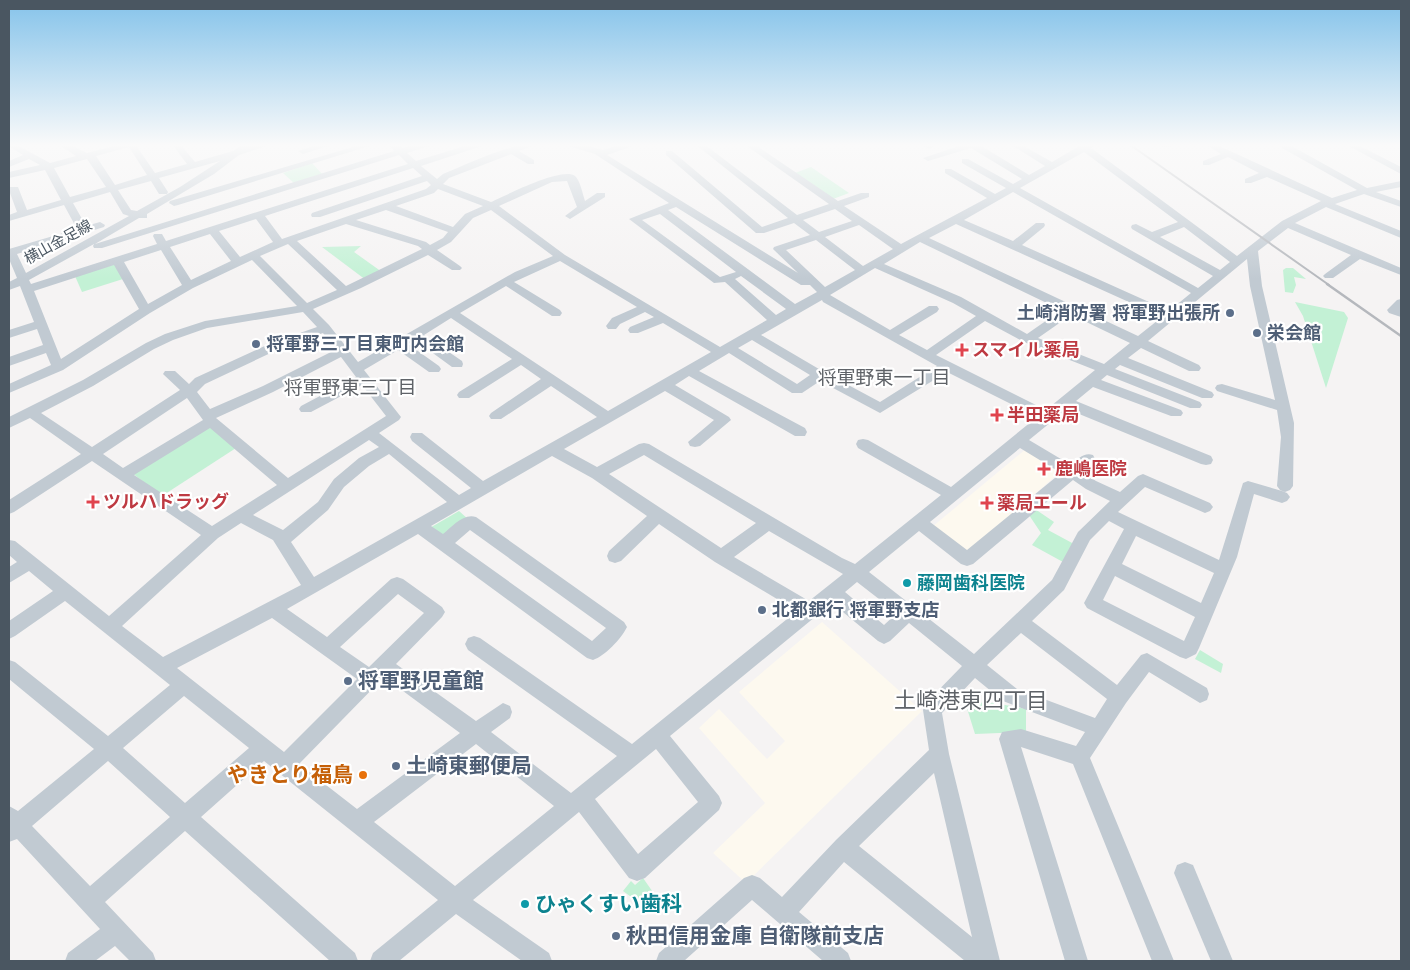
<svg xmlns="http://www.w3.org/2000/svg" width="1410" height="970" font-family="'Work Sans','Noto Sans JP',sans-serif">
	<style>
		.commercial { fill: #fdf9ef }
		.green { fill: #c3f1d5 }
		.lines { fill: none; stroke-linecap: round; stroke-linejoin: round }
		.minor { fill: #c1cad2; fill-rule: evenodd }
		.rail-far1 { stroke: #b5b8bd; stroke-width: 2 }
		.rail { stroke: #b5b8bd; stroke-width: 2.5 }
		.service-dot { fill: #5c6f8a; stroke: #fff; stroke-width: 2 }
		.health-dot { fill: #e0444e; stroke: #fff; stroke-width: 2 }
		.culture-dot { fill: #0f9aa8; stroke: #fff; stroke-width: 2 }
		.food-dot { fill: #e8710a; stroke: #fff; stroke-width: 2 }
		.labels { text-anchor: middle; stroke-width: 4.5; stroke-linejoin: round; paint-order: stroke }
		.far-street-label { font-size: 15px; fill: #4a5661; stroke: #fff }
		.service-label { font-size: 18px; font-weight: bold; fill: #4e5e75; stroke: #fff; text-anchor: start }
		.health-label { font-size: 18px; font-weight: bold; fill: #be3a42; stroke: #fff; text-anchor: start }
		.culture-label { font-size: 18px; font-weight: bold; fill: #0d838f; stroke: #fff; text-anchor: start }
		.neighbourhood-label { font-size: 19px; fill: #5f6368; stroke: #fff }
		.near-service-label { font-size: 21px; font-weight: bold; fill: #4e5e75; stroke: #fff; text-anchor: start }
		.near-food-label { font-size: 21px; font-weight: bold; fill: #c56008; stroke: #fff; text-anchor: end }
		.near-culture-label { font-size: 21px; font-weight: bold; fill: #0d838f; stroke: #fff; text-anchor: start }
		.near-neighbourhood-label { font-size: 22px; fill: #5f6368; stroke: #fff }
	</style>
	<rect width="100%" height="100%" fill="#f5f3f3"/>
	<!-- commercial -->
	<g class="commercial">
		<path d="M1027,448L1062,470L968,554L932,527Z"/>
		<path d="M822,622L922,711L746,883L713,853L765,803L699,728L719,709L767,759L785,741L739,692Z"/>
	</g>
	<!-- green -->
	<g class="green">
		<path d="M312,163L322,174L294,183L283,173Z"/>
		<path d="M811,167L849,193L833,199L795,173Z"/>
		<path d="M361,246L354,252L382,272L366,280L322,247Z"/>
		<path d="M116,264L123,279L82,292L75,276Z"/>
		<path d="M1286,268H1293L1306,279L1294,277L1296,285L1293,293L1285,292L1283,270Z"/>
		<path d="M1295,302L1344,312L1348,318L1326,388L1303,316Z"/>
		<path d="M210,426L236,448L162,496L132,473Z"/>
		<path d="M1035,509L1054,522L1048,530L1074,544L1063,562L1032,545L1041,533L1029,515Z"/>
		<path d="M459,511L469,520L443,540L428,529Z"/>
		<path d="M1200,650L1223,664L1221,673L1195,659Z"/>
		<path d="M965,702L995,703L1026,709V732L975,734Z"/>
		<path d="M643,878L662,905L656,915L623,891L631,881L635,885Z"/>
	</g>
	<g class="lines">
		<!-- minor -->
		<g class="minor">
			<path d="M15,144L50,163L76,156L58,144H68L87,153L122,144H135L155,173L187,164L172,144H180L195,162L233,151L243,144H252L251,146L259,144H273L239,155L214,174L147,214V218H139L95,244L394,151L388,144H397L402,148L418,144H430L429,146L407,153L416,161L471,144H483L482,146L421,166L437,179L443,174C468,164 508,144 533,144L532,146L519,151L534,160V164H528L511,154L449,178L443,184L491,202C505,196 562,166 575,176C580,180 583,195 585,201L597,193H605V197L570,219L565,216L577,207L567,181L552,182L499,206L565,255L720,347L767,320L725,282L714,283L629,219L669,203L595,154L569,146L568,144H580L603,150L622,144H634L633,146L607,155L798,273L773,249L774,247L810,235L794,223L764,233H756L666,155V151H672L762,227L788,218L695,144H704L797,215L829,204L744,144H754L838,201L861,193H869V197L844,206L901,244L987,198L945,173V169H951L995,194L1006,188L962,163V159H968L1013,184L1022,179L971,148L928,161L923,158L965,144H978L1029,175L1045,166L1010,144H1020L1052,162L1081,145L1095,144L1091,148L1237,256L1282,221L1321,201L1267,177L1251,183H1245V179L1259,173L1228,157L1209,165H1203V161L1221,154L1205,144H1215L1332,198L1357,190L1282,148V144H1288L1367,188L1401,181V187L1376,192L1401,201V207L1364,194L1335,204L1401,231V238L1326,207L1295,223L1401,268V275L1360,259L1333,278H1325L1323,276L1325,274L1351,255L1288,228L1258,251L1262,286L1294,423L1293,486L1290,490L1285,492L1280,490L1277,486L1281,437L1277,410L1217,391L1215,388L1217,385L1222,384L1275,400L1250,286L1247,259L1148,341L1199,365L1201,368L1199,371H1189L1141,348L1128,358L1212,392L1214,395L1212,398H1202L1120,365L1115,369L1200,402L1202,405L1200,408H1190L1107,375L1101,380L1181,410L1183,413L1181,416H1171L1093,387L1076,401L1211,456L1213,460L1211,464L1206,465L1201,464L1067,409L1029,440L1071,465C1078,459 1084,452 1093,455L1095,459L1082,472L1096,481L1120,492L1138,476L1143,474L1210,503L1213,507L1210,511L1205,513L1145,487L1118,512L1219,560L1243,483L1248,481L1282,491L1287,493L1290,497L1287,501L1282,503L1254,494L1237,557L1199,648L1196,654L1186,659L1180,657L1087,608L1084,603L1124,529L1109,521L1090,540L1064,590L1032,621L1117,685L1141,655L1147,653L1207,688L1209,694L1207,700L1200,703L1149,672L1126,703L1090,758L1174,961H1152L1073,764L1021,747L1088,961H1065L999,739L1002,732L1021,729L1076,746L1085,732L1003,701L975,678L942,713L949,754L1000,961H965L844,862L799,912L848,953L851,961H823L752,900L684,961H656L659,953L744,878L752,875L760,878L782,897L836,840L929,750L923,710L925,704L962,666L909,623L890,641L884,644L878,641L832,603L670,736L719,796L722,803L719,810L645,878L637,881L629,878L579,812L473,900L549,953L552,961H522L456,914L399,961H370L373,953L438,900L264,761L201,817L355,953L358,961H330L185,831L105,902L153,953L156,961H130L115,946L95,961H65L68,953L100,929L17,839L9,842V806L18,811L94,749L9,679V660L15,662L108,736L170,685L65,601L15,636L9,639V621L53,591L29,571L9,583V567L17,562L9,555V540L15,541L109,616L201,535L92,461L14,512L9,514V500L81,454L30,418L9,428V417L83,380L146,343L165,334L205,321L297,306L252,260L193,288L150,313L63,370L9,393V384L51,365L46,353L9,366V357L43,345L37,329L9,338V330L34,322L20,286L9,290V282L17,278L9,259V249L77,229L64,205L9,221V215L17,212L10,193H9V187H18L27,210L61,200L45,170L9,178V172L40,165L29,159L9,167V161L23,155L10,147ZM129,147L147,175L115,185L96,156ZM1084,152L1178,222L1152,232L1136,224L1132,225L1131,227L1132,229L1213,276L1198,288L1020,188ZM399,155L408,164L166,241L162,234H154L153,236L157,244L31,284L29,280L94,244L93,246L94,248H102ZM87,159L106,187L70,197L54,168ZM220,161L180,187L137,211L131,210L118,190L151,181L159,194H167L168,192L159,178ZM413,168L422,176L312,213L311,215L312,217H320L427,181L431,185L426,189L282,239L265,216ZM438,189L483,206L465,214L453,227L396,206L434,193ZM110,192L123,214L129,216L26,273L17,254L104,227L105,225L100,222L86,226L73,203ZM1013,192L1191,293L1169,311L1022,245L1044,227L1045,225L1044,223H1036L1013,241L964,220ZM676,207L801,285H810L817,292L795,304L668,210ZM835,209L852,221L819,232L803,220ZM386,210L448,232L443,238L430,245L426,242L356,220ZM491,210L553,256L515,272L358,362L329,325L313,309L361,288L428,255L452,270H460L462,268L460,266L437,250L451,242L473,218ZM660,214L736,272L720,277L642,220ZM256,219L273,242L240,257L219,231ZM346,224L418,246L422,249L346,286L297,241ZM956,224L1162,317L1138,336L929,238ZM859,225L893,249L863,266L825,237ZM1184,227L1230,262L1220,270L1160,237ZM210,234L231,261L191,280L170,247ZM816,240L855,270L825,287L786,250ZM920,242L1130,343L1104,364L1038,338L1058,324L1060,321L1058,318H1050L1027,334L961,297L884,264ZM288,244L337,290L307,303L260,256ZM161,250L182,285L148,304L124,262ZM560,261L637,307L612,318L606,326L608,329H616L620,324L645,312L654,317L630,327L628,330L630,333H638L663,323L711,352L608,411L460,313L506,286L552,316H560L562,313L560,310L514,282ZM114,265L139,309L61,359L34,291ZM875,268L953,303L976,316L927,350L899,335L937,312L939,309L937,306H929L890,330L830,295ZM741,276L786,309L776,315L735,279ZM822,300L823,302L937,366L880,402L824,372L761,335ZM303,312L317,327L269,344L195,378L189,384L175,371H165L163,374L180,390L92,447L41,413L93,386L154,349L173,340L207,328ZM451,318L512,359L459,392L457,395L459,398H469L521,365L541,379L491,413L489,416L491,419H501L551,386L597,417L483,481L422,433H412L410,437L412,441L471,488L459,495L379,433L399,420L401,417L364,370L398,350L429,372H439L441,369L439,366L408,344L415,340L452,367H462L463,364L462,361L424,335ZM985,321L1024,342L1095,370L1046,410L936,355ZM323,333L335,350L263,386L210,409L197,392L205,384L277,350ZM752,340L810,375L797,384L738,348ZM729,353L792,393H802L820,381L880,413L947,372L1037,417L951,487L868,440L863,439L858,440L856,444L858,448L941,495L855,564L842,558L649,444L644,443L639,444L597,467L564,449L665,391L714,420L688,442L690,446L695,447L700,446L731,420L729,417L675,385L689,376L795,436H805L807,432L805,428L699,371ZM341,357L356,377L301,406L299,409L301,412H311L362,385L386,416L288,478L216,418L273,392ZM187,398L203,420L123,468L103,454ZM210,428L277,485L212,526L134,475ZM369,440L379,447L359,458L334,479L318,502L283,530L253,515ZM1020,448L1061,473L967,550L930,522ZM389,454L447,502L314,577L291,542L328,510L344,487L369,466ZM644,455L756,523L721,548L609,474ZM552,456L592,478L647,516L609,551L607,556L609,561L615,563L621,561L659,524L715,562L797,611L632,744L480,638L474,636L468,638L465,644L468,650L617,756L571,793L491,732L510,718L512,712L510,706L503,703L476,721L396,664L442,617L445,612L442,607L403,579L397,577L391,579L327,637L287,609L418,534L587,658L593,660C605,656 621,639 627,627L624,622L476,517C463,513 452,527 443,534L431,526ZM1073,480L1086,489L1110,501L1078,532L1052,580L974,654L869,572L919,531L961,564L967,566L973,564ZM241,523L273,540L301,585L163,657L122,626L218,538ZM470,530L606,628L592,641L455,543ZM769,531L843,574L809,601L734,557ZM1136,536L1214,573L1201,603L1122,564ZM1115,576L1195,617L1184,641L1103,600ZM857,582L897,613L884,625L845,592ZM398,594L424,613L369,667L340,647ZM272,618L357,679L284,752L177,668ZM1021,633L1107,699L1095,718L1017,689L987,665ZM384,677L460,733L357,809L299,764ZM184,696L249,748L185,803L123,748ZM476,744L554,806L455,886L374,822ZM656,749L698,802L638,854L595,799ZM108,761L170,817L90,886L32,826ZM934,773L972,937L859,846Z"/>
			<path d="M320,144H334L303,154L298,151Z"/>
			<path d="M363,144H376L178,205L174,206L169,203L170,201Z"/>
			<path d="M920,144H931L934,146L929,149Z"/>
			<path d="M1162,144H1175L1169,147H1163Z"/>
			<path d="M1345,144H1356L1401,167V174Z"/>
			<path d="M1401,299V317L1389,313L1387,310L1397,300Z"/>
			<path d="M1185,862L1193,865L1233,961H1211L1174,873L1177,865Z"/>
		</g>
		<!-- rail-far1 -->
		<path class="rail-far1" d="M1129,144L1329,285"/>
		<!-- rail -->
		<path class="rail" d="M1327,284L1401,336"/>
	</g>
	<!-- sky -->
	<linearGradient id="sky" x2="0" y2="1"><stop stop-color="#85c3ea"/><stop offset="0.52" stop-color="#fafafa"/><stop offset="1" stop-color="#fafafa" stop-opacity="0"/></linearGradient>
	<rect width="1410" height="279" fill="url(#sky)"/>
	<!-- markers -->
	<g class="service-dot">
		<circle cx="1230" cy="313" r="5"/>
		<circle cx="1257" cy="333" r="5"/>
		<circle cx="256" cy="344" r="5"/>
		<circle cx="762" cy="610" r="5"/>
		<circle cx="348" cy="681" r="5"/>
		<circle cx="396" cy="766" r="5"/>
		<circle cx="616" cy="936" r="5"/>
	</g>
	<g class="health-dot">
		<path d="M959.5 342.5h5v5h5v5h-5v5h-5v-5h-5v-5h5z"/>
		<path d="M994.5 407.5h5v5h5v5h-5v5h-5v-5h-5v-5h5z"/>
		<path d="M1041.5 461.5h5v5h5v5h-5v5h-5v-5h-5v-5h5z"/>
		<path d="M90.5 494.5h5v5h5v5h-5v5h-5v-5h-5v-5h5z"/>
		<path d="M984.5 495.5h5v5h5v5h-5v5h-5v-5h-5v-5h5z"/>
	</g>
	<g class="culture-dot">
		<circle cx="907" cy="583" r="5"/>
		<circle cx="525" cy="904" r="5"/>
	</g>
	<circle class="food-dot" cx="363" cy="775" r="5"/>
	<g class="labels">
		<!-- far-street labels -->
		<g class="far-street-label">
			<text transform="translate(58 242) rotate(-29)" y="5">横山金足線</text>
		</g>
		<!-- service labels -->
		<g class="service-label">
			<text x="1220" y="319" text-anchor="end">土崎消防署 将軍野出張所</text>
			<text x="1267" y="339">栄会館</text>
			<text x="266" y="350">将軍野三丁目東町内会館</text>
			<text x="772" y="616">北都銀行 将軍野支店</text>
		</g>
		<!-- health labels -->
		<g class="health-label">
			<text x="972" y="356">スマイル薬局</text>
			<text x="1007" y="421">半田薬局</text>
			<text x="1055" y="475">鹿嶋医院</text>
			<text x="103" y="508">ツルハドラッグ</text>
			<text x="997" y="509">薬局エール</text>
		</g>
		<!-- culture labels -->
		<g class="culture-label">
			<text x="917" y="589">藤岡歯科医院</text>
		</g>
		<!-- neighbourhood labels -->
		<g class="neighbourhood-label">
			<text x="884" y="384">将軍野東一丁目</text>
			<text x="350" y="394">将軍野東三丁目</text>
		</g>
		<!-- near-service labels -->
		<g class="near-service-label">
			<text x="358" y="688">将軍野児童館</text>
			<text x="406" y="773">土崎東郵便局</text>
			<text x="626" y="943">秋田信用金庫 自衛隊前支店</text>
		</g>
		<!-- near-food labels -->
		<g class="near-food-label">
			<text x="353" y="782">やきとり福鳥</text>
		</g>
		<!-- near-culture labels -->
		<g class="near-culture-label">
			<text x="535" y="911">ひゃくすい歯科</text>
		</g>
		<!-- near-neighbourhood labels -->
		<g class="near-neighbourhood-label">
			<text x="971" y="708">土崎港東四丁目</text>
		</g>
	</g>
	<!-- border -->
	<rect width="1410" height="970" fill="none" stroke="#4a5661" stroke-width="20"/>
</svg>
